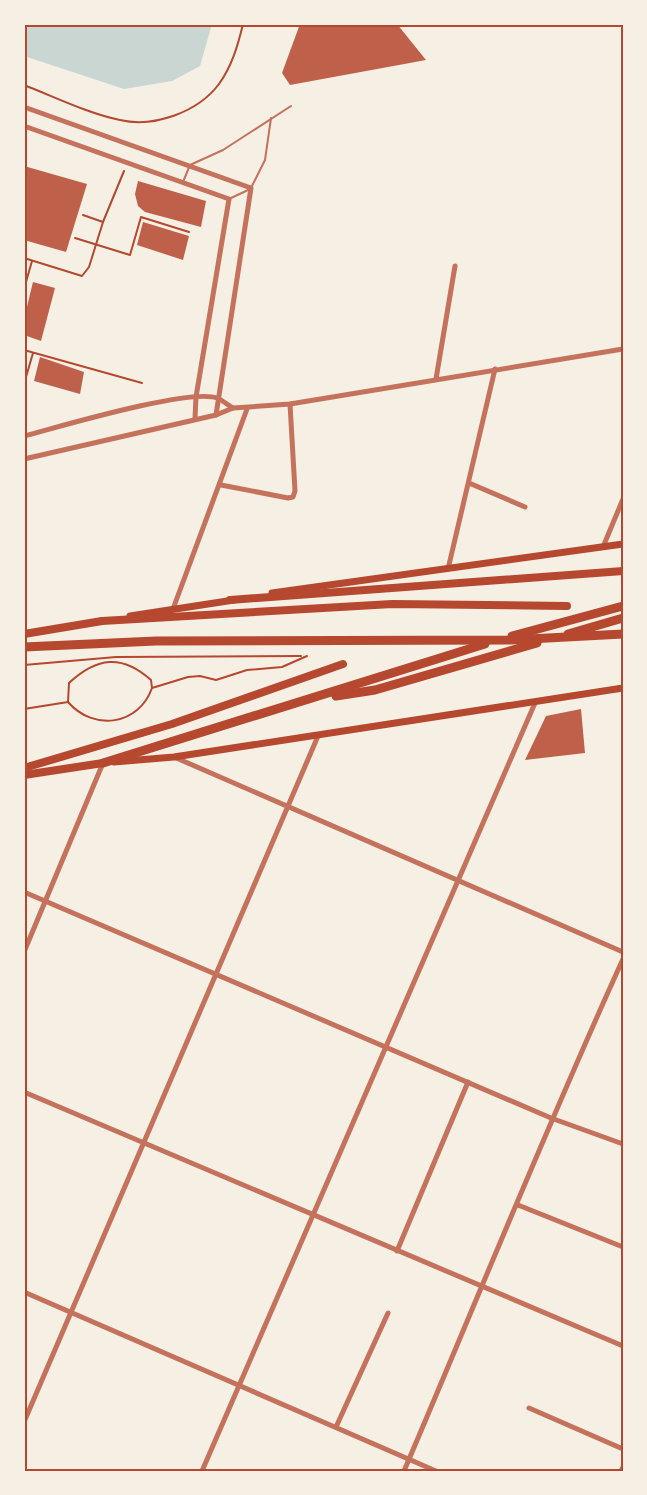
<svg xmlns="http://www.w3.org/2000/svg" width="647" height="1495" font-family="Manrope,sans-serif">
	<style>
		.water { fill: #c9d6d2 }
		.building { fill: #bf614a }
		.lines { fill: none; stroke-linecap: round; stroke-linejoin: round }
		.path { stroke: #b5482f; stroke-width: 2 }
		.service { stroke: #c5725c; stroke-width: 2 }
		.minor { stroke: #c5725c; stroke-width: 5 }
		.secondary { stroke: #b5482f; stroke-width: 7 }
		.primary { stroke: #b5482f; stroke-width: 8 }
		.trunk { stroke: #b5482f; stroke-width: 8 }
		.motorway { stroke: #b5482f; stroke-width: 9 }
		.neatline { fill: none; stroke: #b5482f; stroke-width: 2 }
	</style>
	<rect width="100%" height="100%" fill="#f6efe4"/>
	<!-- water -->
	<path class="water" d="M24,24H212L200,66L172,81L124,89L24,56Z"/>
	<!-- building -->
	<g class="building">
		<path d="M300,24H397L426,60L290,85L282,73Z"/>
		<path d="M24,166L87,184L66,252L24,240Z"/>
		<path d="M138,181L206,201L201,227L145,212L138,206L135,194Z"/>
		<path d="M143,222L189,236L183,260L137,245Z"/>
		<path d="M33,282L55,288L41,341L24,335V319Z"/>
		<path d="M40,357L84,372L80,394L34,381Z"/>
		<path d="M581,709L585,753L525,760L546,716Z"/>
	</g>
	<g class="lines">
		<!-- path -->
		<g class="path">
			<path d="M24,85C55,97 87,113 120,120C154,128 198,112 219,84C232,66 238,45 243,24"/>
			<path d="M83,215L103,222"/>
			<path d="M75,238L130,255L141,217L189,232"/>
			<path d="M24,258L82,276L89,267L103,222L124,171"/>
			<path d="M24,289L32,261"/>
			<path d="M24,350L142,383"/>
			<path d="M24,384L33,353"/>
			<path d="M24,665L116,657L301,656"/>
			<path d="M152,688L151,680C122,654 97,657 69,683L68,702C94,732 139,725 152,688L188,677L200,676L216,680L247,670L282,667L307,656"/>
			<path d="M24,709L68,702"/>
		</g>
		<!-- service -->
		<g class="service">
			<path d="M183,182L190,165L223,150L291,106"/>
			<path d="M252,186L265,160L271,118"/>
			<path d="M229,199L248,190"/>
		</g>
		<!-- minor -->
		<g class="minor">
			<path d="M24,107L251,188L216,415"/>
			<path d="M24,126L229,199L196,397L195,418"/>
			<path d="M436,379L455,266"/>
			<path d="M24,436C59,427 189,388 217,398C222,400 228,405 233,408"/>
			<path d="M24,459L216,415L233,408L290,404L623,349"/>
			<path d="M469,483L525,507"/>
			<path d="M221,485L288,498L293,497L295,491L290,404"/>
			<path d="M603,547L623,499"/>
			<path d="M448,569L495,369"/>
			<path d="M173,609L247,409"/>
			<path d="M174,757L623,952"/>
			<path d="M24,892L551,1118L623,1144"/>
			<path d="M24,952L103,763"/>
			<path d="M24,1092L623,1346"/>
			<path d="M518,1205L623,1247"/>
			<path d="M397,1251L468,1082"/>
			<path d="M24,1292L436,1471"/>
			<path d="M529,1408L623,1449"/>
			<path d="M24,1422L318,736"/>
			<path d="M336,1427L388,1313"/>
			<path d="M202,1471L535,703"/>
			<path d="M404,1471C477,1300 546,1128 623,959"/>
			<path d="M621,1471L623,1467"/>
		</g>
		<!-- secondary -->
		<g class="secondary">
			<path d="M272,593L623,544"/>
			<path d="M130,616L234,600"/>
			<path d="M114,762L174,757L623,688"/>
		</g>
		<!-- primary -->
		<g class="primary">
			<path d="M24,634L102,621"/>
			<path d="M24,775L103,763"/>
		</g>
		<!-- trunk -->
		<g class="trunk">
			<path d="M230,600L623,571"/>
			<path d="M102,621L392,604L567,606"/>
			<path d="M24,768L172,724L343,664"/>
		</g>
		<!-- motorway -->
		<g class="motorway">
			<path d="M568,634L623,618"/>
			<path d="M512,636L623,606"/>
			<path d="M24,647L156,641L510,640L623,634"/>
			<path d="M336,696L375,690L537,643"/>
			<path d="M103,763L485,644"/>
		</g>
	</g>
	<!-- border -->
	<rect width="647" height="1495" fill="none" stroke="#f6efe4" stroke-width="51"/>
	<rect x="26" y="26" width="596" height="1444" class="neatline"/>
</svg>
